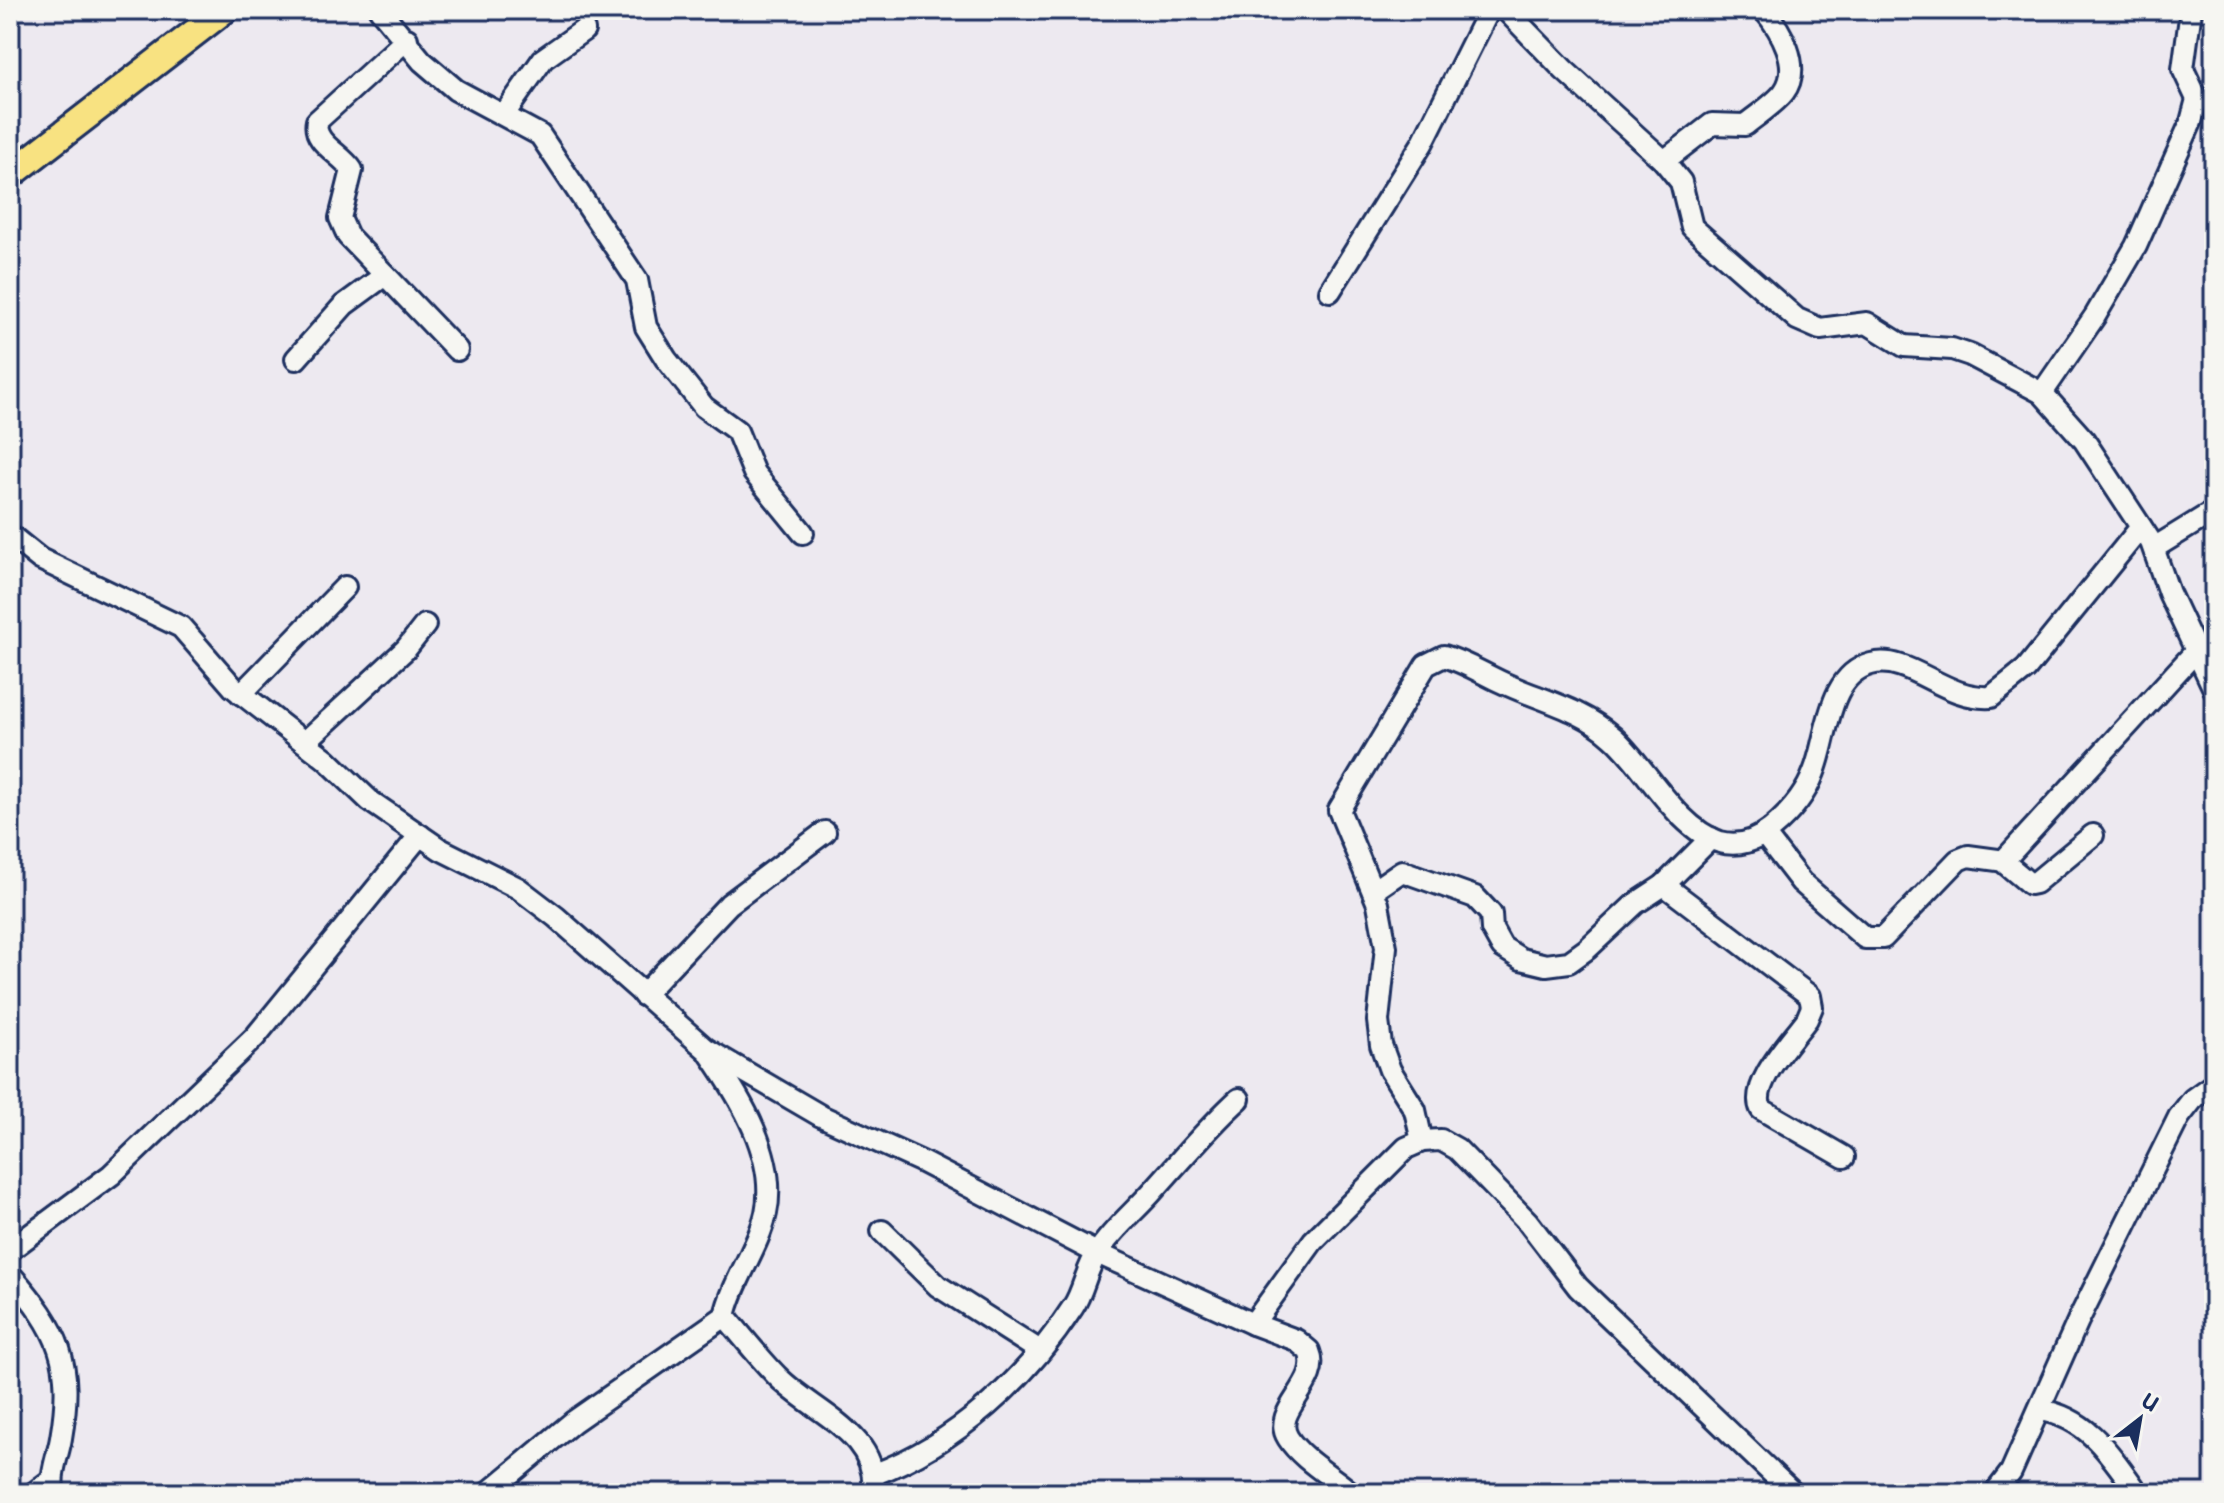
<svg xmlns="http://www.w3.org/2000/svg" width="2224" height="1503" font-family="Mali,sans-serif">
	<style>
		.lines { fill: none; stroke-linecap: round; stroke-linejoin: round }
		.minor-casing { stroke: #1b2f5e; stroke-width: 26 }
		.major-casing { stroke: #1b2f5e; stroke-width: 32 }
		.minor { stroke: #f6f6f2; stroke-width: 20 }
		.major { stroke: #f8e281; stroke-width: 26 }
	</style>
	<rect width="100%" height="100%" fill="#ede9f0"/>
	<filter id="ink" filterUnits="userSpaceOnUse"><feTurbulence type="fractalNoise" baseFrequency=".0125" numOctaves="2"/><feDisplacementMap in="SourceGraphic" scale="16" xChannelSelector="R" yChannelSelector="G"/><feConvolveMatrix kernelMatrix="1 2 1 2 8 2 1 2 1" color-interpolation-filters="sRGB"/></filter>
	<g filter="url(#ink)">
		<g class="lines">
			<!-- minor casing -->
			<g class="minor-casing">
				<g id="minor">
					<path d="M380,10L422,61L456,90L540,135L637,280L646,327L666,359L704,407L737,431L754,473L803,533"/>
					<path d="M1506,10L1564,70L1664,161L1681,182L1692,227L1797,319L1820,329L1867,323L1904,346L1952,349L1970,355L2042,393"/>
					<path d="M2191,10L2183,69L2197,99L2191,122L2136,246L2095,316L2042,393L2084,440L2151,542L2169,593L2214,689"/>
					<path d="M407,39L317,121C312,143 341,153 352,170L340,218L348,236L457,350"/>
					<path d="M505,113L543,59L584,30"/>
					<path d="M1664,161L1712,124L1745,125C1757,115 1775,104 1784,92C1803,66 1780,29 1764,10"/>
					<path d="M1330,291L1422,144L1489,10"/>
					<path d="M296,359L344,305L385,275"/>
					<path d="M10,535L40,559L181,627L233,687L326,759L370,801L440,849L518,888L556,917L706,1049L821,1116L920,1161L1097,1253L1253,1324L1313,1241L1406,1148L1422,1141L1441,1140L1457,1149L1528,1222L1578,1287L1793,1493"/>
					<path d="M2154,548L2214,511"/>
					<path d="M241,694L345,587"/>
					<path d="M305,742L406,649L425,625"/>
					<path d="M1764,834L1801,882L1865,938H1883L1958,860L1968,856L2005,861"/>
					<path d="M2093,835L2035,883L2030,884L2006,864L2007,857L2197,650"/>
					<path d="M1664,885L1810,996L1812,1007L1807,1019C1792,1040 1749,1084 1761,1109L1844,1157"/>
					<path d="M1373,891L1402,871L1475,897L1491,914L1492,929L1502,947L1521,959L1546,965L1569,962L1587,949L1635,904L1664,885L1711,838"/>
					<path d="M643,995L729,904L825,832"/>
					<path d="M710,1054C740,1097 778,1158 766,1213C758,1249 733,1280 725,1316C743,1337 760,1359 779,1378C814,1413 880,1434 873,1493"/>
					<path d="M1422,1141L1415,1110L1390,1070L1381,1045L1378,1021L1386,947L1378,904L1339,810L1426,665L1444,656C1464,662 1480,672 1499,681C1536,699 1581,708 1613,737C1645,765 1677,829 1720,842C1738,847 1756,841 1771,829C1789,814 1806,794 1814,772C1828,738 1827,675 1871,664C1910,654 1943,700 1991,697L2026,669L2141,527"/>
					<path d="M882,1231L938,1286L1040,1351"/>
					<path d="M10,1250L111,1175L255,1037L420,835"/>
					<path d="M10,1274C60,1331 74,1363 61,1438C58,1457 49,1474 54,1493"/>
					<path d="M1253,1324L1296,1340L1309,1351C1323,1384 1270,1410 1288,1438C1302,1460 1332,1476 1351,1493"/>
					<path d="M2040,1410C2089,1418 2111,1456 2138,1493"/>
					<path d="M875,1474C956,1443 1026,1380 1073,1307C1084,1291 1086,1268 1098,1252C1112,1230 1134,1212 1151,1193C1180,1161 1207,1128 1239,1099"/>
					<path d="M34,1493L50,1481"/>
					<path d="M488,1493L573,1422L725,1316"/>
					<path d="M1995,1493L2011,1472L2078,1321L2179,1117L2193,1099L2214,1084"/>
				</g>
			</g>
			<!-- major casing -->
			<g class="major-casing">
				<path id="major" d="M10,175L224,10"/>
			</g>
			<!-- minor -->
			<use href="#minor" class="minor"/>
			<!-- major -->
			<use href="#major" class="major"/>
		</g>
	</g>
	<!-- margin -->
	<rect width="2224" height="1503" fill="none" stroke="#f6f6f2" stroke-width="40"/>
	<rect x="20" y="20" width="2184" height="1463" fill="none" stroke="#1b2f5e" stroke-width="3" filter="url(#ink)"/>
	<!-- north arrow -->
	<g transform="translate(2140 1419) rotate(31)" stroke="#f6f6f2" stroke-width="6" paint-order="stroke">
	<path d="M0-6L14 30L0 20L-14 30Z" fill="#1b2f5e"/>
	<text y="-12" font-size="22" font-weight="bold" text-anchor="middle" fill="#1b2f5e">U</text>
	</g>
</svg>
